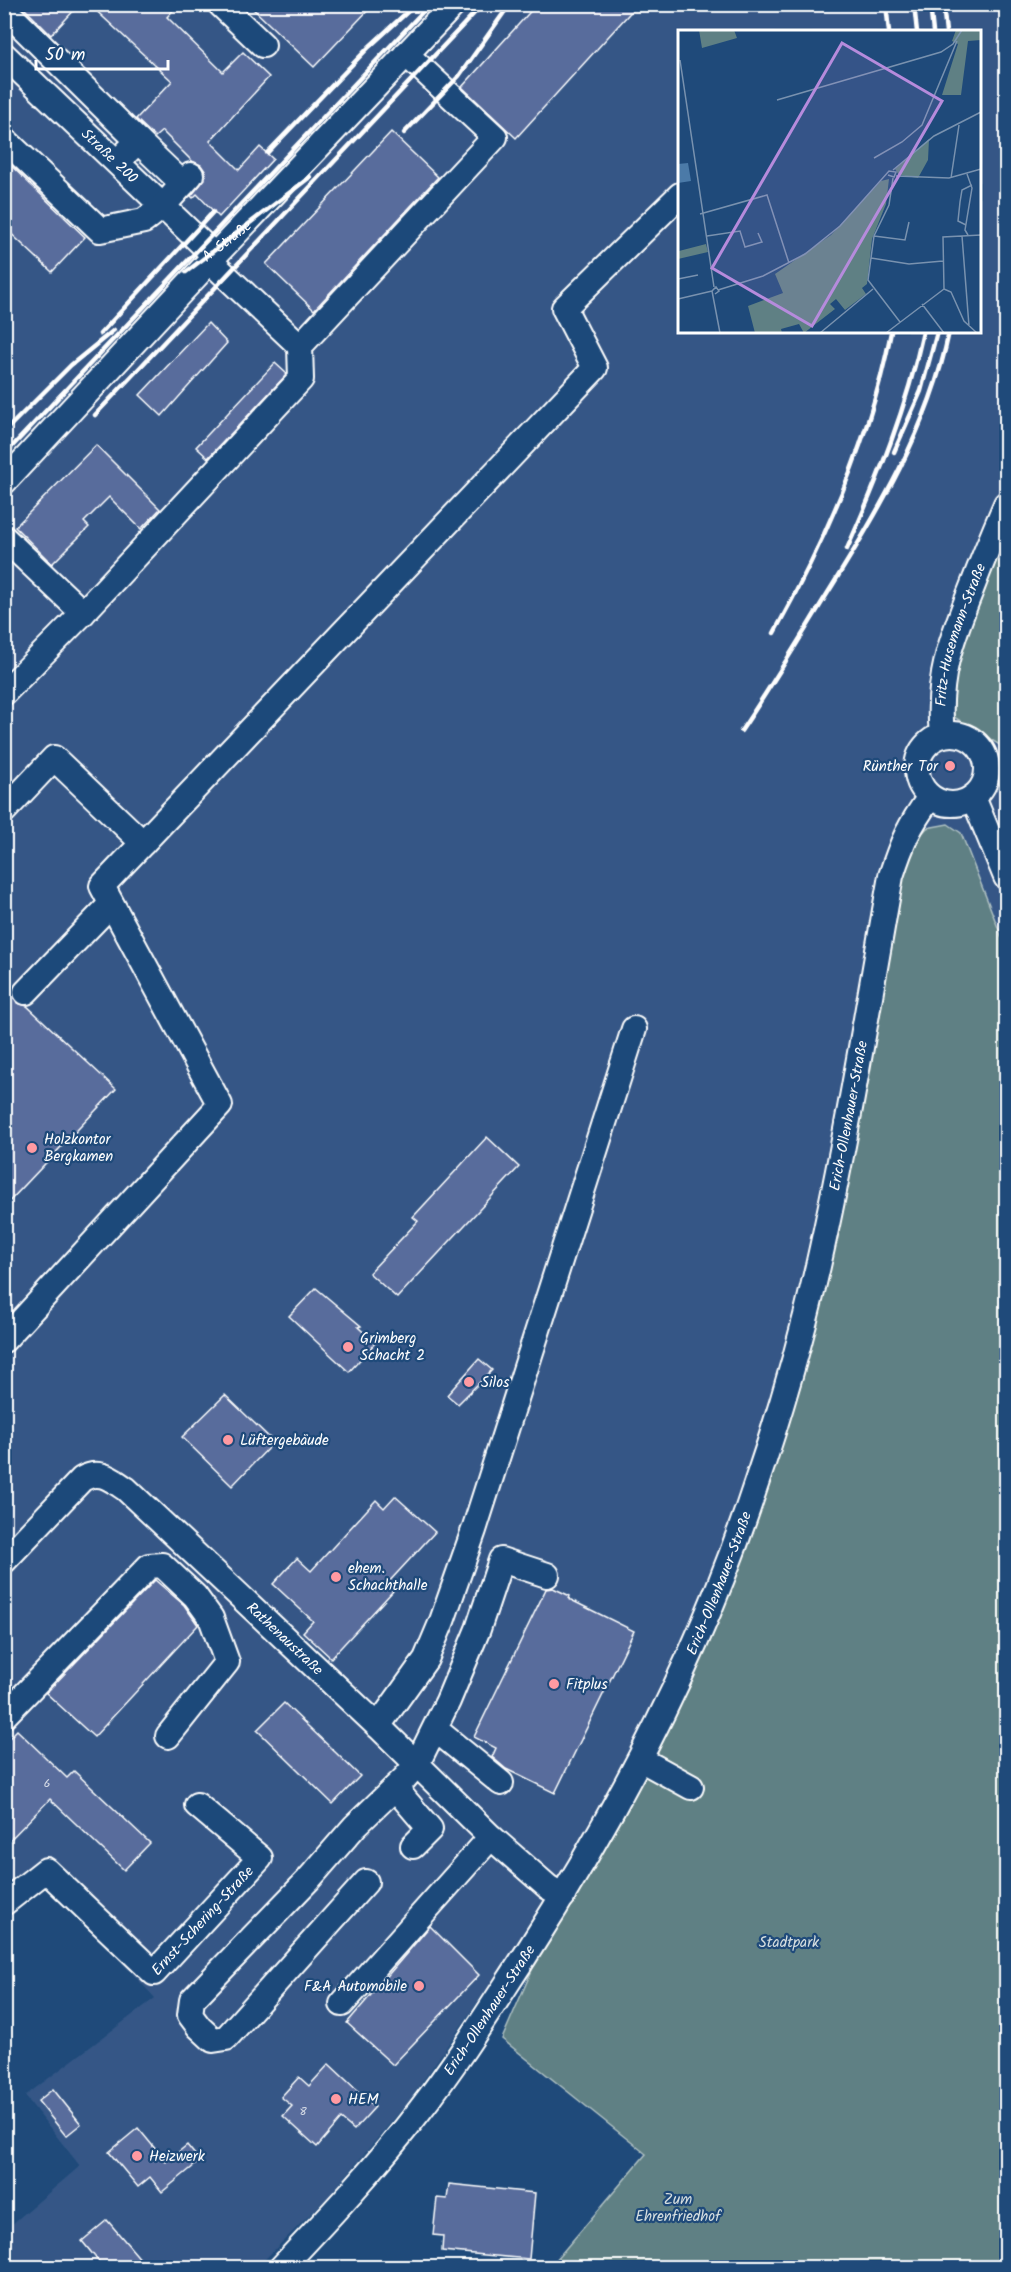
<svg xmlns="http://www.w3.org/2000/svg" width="1011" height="2272" font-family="Kalam,sans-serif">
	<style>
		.built { fill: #345786; fill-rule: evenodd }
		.green { fill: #5f8084; stroke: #afc0c2; stroke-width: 1.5 }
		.building { fill: #586c9c; stroke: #fff; stroke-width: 1.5 }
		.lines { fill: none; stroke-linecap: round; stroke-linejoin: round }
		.minor-casing { stroke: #fff; stroke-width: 28 }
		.minor { stroke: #1f4a7a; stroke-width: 24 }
		.rail { stroke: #fff; stroke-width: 4.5 }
		.poi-dot { fill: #ff9aa2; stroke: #1f4a7a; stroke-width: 2 }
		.labels { text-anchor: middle; stroke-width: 4.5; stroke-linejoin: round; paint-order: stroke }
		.number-label { font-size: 12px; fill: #d5dae6 }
		.street-label { font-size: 15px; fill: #fff; stroke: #1f4a7a }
		.poi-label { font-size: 15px; fill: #fff; stroke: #1f4a7a; text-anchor: start }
		.park-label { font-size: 15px; fill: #d7dfe0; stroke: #1f4a7a }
		.inset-road { fill: none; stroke: #7992af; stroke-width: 1.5 }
		.view { fill: #b68bdc; fill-opacity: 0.15; stroke: #b68bdc; stroke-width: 3 }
		.inset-edge { fill: none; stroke: #fff; stroke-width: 3 }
	</style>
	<rect width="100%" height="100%" fill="#1f4a7a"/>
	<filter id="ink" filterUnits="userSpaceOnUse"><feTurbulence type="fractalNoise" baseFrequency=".0167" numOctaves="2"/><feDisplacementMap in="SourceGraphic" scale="12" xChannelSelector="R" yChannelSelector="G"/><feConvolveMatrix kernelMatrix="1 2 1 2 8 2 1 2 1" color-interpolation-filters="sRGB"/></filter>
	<g filter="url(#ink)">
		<!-- built -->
		<path class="built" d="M998,4L1006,42V516L954,717L1003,747H1006V948L961,833L848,1130L715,1601L545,1905L409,2101L328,2197L257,2267L13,2268L5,2257V2230L80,2166L25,2096L155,1998L44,1879L5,1911L4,5ZM680,32H980V332H680Z"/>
		<!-- green -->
		<g class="green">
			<path d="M1006,516V747H1003L954,717L949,687Z"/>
			<path d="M948,824L961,833L1006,948V2267H550L646,2154L502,2039L556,1915L754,1497L898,873L913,844L927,828Z"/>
		</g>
		<!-- building -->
		<g class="building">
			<path d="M20,4H80L51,35Z"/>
			<path d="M89,4H179L167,17L223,72L243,52L269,77L210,141L239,170L260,147L273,159L219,217L197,194L193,198L191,196L205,179V171L201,165L192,161L162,131L155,137L136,119L172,81Z"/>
			<path d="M248,4H374L314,67Z"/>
			<path d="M537,4H638L516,138L462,87Z"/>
			<path d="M391,132L438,177L314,310L266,264Z"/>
			<path d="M4,159L85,237L52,272L4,227Z"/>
			<path d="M208,323L227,343L162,416L140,395Z"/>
			<path d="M275,363L287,374L208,458L196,447Z"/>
			<path d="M96,445L160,509L141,529L109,497L84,522L89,527L52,564L15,527Z"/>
			<path d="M4,985L12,992L17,1003L27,1006L116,1089L4,1207Z"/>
			<path d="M487,1137L519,1167L397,1298L369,1273L418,1221L413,1217Z"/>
			<path d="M316,1288L361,1326L358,1327L375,1343L349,1372L289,1316Z"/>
			<path d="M479,1359L492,1370L458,1404L447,1395Z"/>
			<path d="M225,1395L274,1442L232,1486L182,1437Z"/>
			<path d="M395,1496L435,1532L386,1585L393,1591L331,1658L303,1632L313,1621L273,1584L297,1558L311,1571L376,1500L384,1508Z"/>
			<path d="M155,1580L184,1605L198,1625L94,1737L46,1693Z"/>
			<path d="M553,1588L570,1596L569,1599L634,1631L555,1793L506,1769L492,1757L496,1748L474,1737L546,1589Z"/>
			<path d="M284,1703L360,1776L333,1804L257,1730Z"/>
			<path d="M17,1730L67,1778L74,1771L150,1843L124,1870L50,1799L4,1846V1743Z"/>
			<path d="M430,1926L479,1975L393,2065L347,2023Z"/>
			<path d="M329,2064L375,2107L354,2130L341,2119L317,2147L283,2116L292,2106L281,2097L299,2077L309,2086Z"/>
			<path d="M53,2089L81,2124L66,2136L38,2101Z"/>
			<path d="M138,2128L166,2162L187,2145L200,2161L162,2192L150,2177L138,2187L109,2152Z"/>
			<path d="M449,2184L535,2193L529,2259L442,2251L443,2236L433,2235L435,2216L437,2198L447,2199Z"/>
			<path d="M107,2220L148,2268H104L82,2241Z"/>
		</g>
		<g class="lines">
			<!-- minor casing -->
			<g class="minor-casing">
				<g id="minor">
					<path d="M220,4L263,45"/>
					<path d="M4,9L138,141"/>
					<path id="s1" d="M4,55L215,256"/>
					<path d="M4,139L100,230L144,221L163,206L191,175"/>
					<path d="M127,152L138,141L183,184"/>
					<path d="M210,261L300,346"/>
					<path d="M4,482L220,250L454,4"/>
					<path d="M4,538L83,613"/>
					<path d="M4,693L83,613L301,379L300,346L495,137L406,54"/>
					<circle cx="952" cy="769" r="35"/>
					<path id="s2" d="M942,734C936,680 951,640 971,590C982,561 994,532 1006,504"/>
					<path d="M973,797L1006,877"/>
					<path d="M4,811L54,758L143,843"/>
					<path d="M26,992L111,904"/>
					<path d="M4,1340L220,1105L102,886L595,368L564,308L680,195"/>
					<path id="s3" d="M4,1561L82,1479C100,1469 111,1479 126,1489L378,1726L491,1837L548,1887L563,1896"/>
					<path d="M4,1716L149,1566L162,1565L195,1596L211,1618L227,1662L168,1736"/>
					<path d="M378,1726L426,1659L442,1621L474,1530L634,1029"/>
					<path d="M435,1729L501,1783"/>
					<path d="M640,1759L691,1787"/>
					<path d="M395,1788L430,1829L413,1846"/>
					<path d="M366,1882L226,2038L213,2040L199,2027L190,2015L192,2000L308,1880L355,1826L404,1779L417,1764L448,1701L478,1629L501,1560L547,1575"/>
					<path id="s4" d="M4,1903L46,1870L154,1973L260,1858L197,1805"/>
					<path d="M342,2004L491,1837"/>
					<path id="s5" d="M281,2268C329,2217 377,2166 420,2110C458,2061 491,2008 525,1956C618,1811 700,1655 754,1490C779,1417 801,1341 818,1266C847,1137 868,1006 891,876C902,842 909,826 930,797"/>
				</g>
			</g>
			<!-- minor -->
			<use href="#minor" class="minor"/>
			<!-- rail -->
			<g class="rail">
				<path d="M886,4L889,32"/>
				<path d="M914,4L917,32"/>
				<path d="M930,4L933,32"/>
				<path d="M943,4L946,32"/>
				<path d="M404,133L459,76L510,4"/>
				<path d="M267,153L369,47L416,4"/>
				<path id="s6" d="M186,272L310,177"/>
				<path d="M100,334L213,212"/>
				<path d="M95,415L483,4"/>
				<path d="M4,432L71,365L114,330"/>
				<path d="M894,452L921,391L937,332"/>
				<path d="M4,455L430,4"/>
				<path d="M847,549C878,479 907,407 923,332"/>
				<path d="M774,633C826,539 871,437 891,332"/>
				<path d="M741,731C770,688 797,643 824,599C876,515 929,430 949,332"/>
			</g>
		</g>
	</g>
	<!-- markers -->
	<g class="poi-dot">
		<circle cx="950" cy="766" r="6"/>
		<circle cx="32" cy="1148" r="6"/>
		<circle cx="348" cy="1347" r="6"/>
		<circle cx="469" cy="1382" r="6"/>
		<circle cx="228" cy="1440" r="6"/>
		<circle cx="336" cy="1577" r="6"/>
		<circle cx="554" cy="1684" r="6"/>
		<circle cx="419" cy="1986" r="6"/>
		<circle cx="336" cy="2099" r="6"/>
		<circle cx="137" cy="2156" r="6"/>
	</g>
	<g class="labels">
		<!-- number labels -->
		<g class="number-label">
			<text x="47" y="1787">6</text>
			<text x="303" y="2115">8</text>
		</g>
		<!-- street labels -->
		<g class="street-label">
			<text dy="5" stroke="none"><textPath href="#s1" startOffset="146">Straße 200</textPath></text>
			<text dy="5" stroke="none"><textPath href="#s6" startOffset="51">A-Straße</textPath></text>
			<text dy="5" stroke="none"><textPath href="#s2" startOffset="102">Fritz-Husemann-Straße</textPath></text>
			<text dy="5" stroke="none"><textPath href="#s5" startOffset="1304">Erich-Ollenhauer-Straße</textPath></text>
			<text dy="5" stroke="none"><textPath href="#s5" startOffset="818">Erich-Ollenhauer-Straße</textPath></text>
			<text dy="5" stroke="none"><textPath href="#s3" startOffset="380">Rathenaustraße</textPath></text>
			<text dy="5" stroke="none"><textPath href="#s4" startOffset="274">Ernst-Schering-Straße</textPath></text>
			<text dy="5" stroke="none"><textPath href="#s5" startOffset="332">Erich-Ollenhauer-Straße</textPath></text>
		</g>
		<!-- poi labels -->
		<g class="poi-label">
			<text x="938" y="771" text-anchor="end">Rünther Tor</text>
			<text x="44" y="1144">Holzkontor<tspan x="44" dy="17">Bergkamen</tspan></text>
			<text x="360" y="1343">Grimberg<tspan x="360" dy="17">Schacht 2</tspan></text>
			<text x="481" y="1387">Silos</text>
			<text x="240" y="1445">Lüftergebäude</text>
			<text x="348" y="1573">ehem.<tspan x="348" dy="17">Schachthalle</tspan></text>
			<text x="566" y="1689">Fitplus</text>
			<text x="407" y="1991" text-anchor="end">F&amp;A Automobile</text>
			<text x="348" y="2104">HEM</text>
			<text x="149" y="2161">Heizwerk</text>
		</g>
		<!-- park labels -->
		<g class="park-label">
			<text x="789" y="1947">Stadtpark</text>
			<text x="678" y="2204">Zum<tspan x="678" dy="17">Ehrenfriedhof</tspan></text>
		</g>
	</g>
	<!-- overview -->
	<g transform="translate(678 30)">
		<rect width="303" height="303" fill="#1f4a7a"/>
		<path d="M21,0H56L59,8L24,18ZM278,0H303V10L290,11L283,65H264L280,14L274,11ZM251,109L250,130L240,148L221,145L217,139ZM211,149L208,174L194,209L189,254L184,258L188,264L167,280L158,269L152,274L157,279L126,303L121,294L103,299L104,303H77L70,276L105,263L97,244L153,205L203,151ZM0,213L1,221L28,214L30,222L0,229Z" fill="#5f8084"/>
		<path d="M10,133L13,151L0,153V134Z" fill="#4b7aa8"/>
		<path class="inset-road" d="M2,30L36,257M99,70L263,22L275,14L284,0M196,128L224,112L244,95L279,11M215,140L256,106L303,82M289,144L294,158L287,200L290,205M218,146L271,148L303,139M215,148L211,175L196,206L190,250L222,292M273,148L281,95M22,184L89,165L111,233M288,195L280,191L282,172L284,160L294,155M29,206L62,201L67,217L84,212L80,203M196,206L227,210L231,192M284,206L291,296M193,228L231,234L265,231M0,249L20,245M266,259L265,207L303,205M266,259L273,262L286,291L299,303M40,260L85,246L127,224L162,196L211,141L218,142L216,147L210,145M37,264L41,261L38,257L34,261L42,303M0,269L34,261M244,274L266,303M142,303L195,259M208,303L266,259"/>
		<path class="view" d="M164,13L264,71L134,296L34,238Z"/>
		<rect width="303" height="303" class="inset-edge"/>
	</g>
	<!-- margin -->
	<rect width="1011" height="2272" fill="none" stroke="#1f4a7a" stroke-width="24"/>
	<rect x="12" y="12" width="987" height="2248" fill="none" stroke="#fff" stroke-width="2" filter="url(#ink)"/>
	<!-- scale -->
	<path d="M36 60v9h132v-9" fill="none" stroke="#ffffff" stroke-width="3"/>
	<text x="45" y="60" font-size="18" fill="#ffffff" stroke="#1f4a7a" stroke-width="4.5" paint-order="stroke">50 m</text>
</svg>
